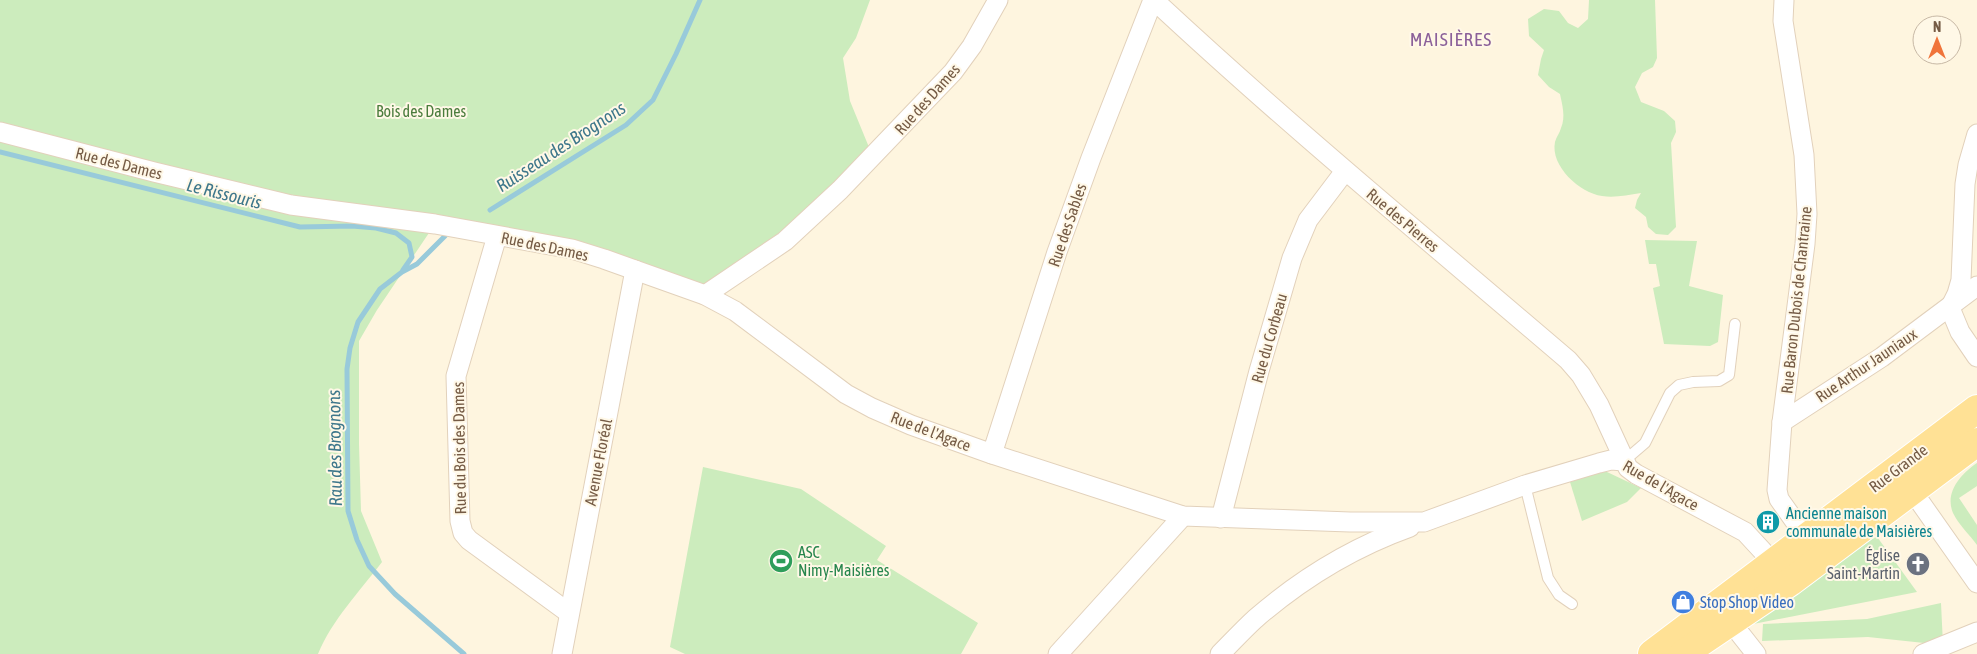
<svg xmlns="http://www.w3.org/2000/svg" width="1977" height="654" font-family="'Asap Condensed',sans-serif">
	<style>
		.green { fill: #ccecbd }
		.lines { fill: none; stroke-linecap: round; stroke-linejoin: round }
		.stream { stroke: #98cada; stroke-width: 5 }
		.service-casing { stroke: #e2d1bb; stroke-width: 12 }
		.minor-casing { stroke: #e2d1bb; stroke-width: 21 }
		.primary-casing { stroke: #fff; stroke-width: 30 }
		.service { stroke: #fff; stroke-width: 10 }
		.minor { stroke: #fff; stroke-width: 19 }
		.primary { stroke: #ffe195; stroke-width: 28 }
		.labels { text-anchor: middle; stroke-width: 4; stroke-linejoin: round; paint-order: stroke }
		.street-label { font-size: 16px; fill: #755b45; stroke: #fff8e7 }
		.park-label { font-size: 16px; fill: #4a7c3c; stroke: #fff8e7 }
		.culture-label { font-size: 16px; fill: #0d838f; stroke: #fff8e7; text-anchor: start }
		.leisure-label { font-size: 16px; fill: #27864d; stroke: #fff8e7; text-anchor: start }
		.worship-label { font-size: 16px; fill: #5b616d; stroke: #fff8e7; text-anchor: end }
		.shop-label { font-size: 16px; fill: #366cbe; stroke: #fff8e7; text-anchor: start }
		.water-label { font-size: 18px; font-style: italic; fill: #3e778b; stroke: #fff8e7 }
		.quarter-label { font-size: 19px; letter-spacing: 1px; fill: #8b6099; stroke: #fff8e7 }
	</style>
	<rect width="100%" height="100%" fill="#fef5df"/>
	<!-- green -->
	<g class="green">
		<path d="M0,0H870L856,38L843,58L850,101L873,157L705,295L604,259L435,224L377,310L359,341V444L361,511L382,562C360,591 332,620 318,654H0Z"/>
		<path d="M1589,0H1655L1657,58L1653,67L1642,73L1635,87L1641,102L1664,111L1675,121L1676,132L1671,143L1676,227L1668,235L1656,234L1648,227L1646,217L1635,208L1637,200L1641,193C1627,195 1615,198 1602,196C1580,193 1550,166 1555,142C1556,137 1560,133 1561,128C1566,117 1562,104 1560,94L1549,87L1538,75L1541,59L1544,50L1529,36L1528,19L1544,9L1559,11L1568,23L1578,28L1588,19Z"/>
		<path d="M1645,240L1697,241L1689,286L1723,295L1718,342L1710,346L1664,344L1653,288L1660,286L1656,264H1649Z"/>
		<path d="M1977,463V486L1959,498L1977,525V545C1970,535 1958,524 1953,513C1944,492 1962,473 1977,463Z"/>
		<path d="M703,467L801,489L886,546L877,560L978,623L961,654H685L670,647Z"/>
		<path d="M1599,472H1607L1641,488L1627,502L1582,521L1570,482Z"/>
		<path d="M1875,534L1917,592L1748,625Z"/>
		<path d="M1941,603L1943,645L1868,637L1762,641L1763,624L1867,619Z"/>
	</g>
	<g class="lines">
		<!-- stream -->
		<g class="stream">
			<path d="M0,152L300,227L352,226L376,228L396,233L409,243L412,257L403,270"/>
			<path d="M490,210L626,125L653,100L676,54L700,0"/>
			<path d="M445,236L417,264L402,272L380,289L358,322L350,348L347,369L348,511L357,540L369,566L395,594L464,654"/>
		</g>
		<!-- service casing -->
		<g class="service-casing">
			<g id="service">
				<path d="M1624,461L1645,443L1670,393L1679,385L1693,382L1719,381L1729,375L1735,324"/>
				<path d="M1525,485L1548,578L1559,595L1572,604"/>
			</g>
		</g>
		<!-- minor casing -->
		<g class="minor-casing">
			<g id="minor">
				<path d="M1154,0C1288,125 1429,241 1568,360L1581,375L1599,405L1628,468L1636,474L1745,532L1781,571"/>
				<path d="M1784,0L1783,21L1804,155L1807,214L1805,244L1782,422L1777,490L1779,499L1813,547"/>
				<path d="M0,132L154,172L291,205L435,224L572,249L604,259L705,295L735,311L846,394L872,408L911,425L992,454L1183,516L1350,522H1424L1525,485L1599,463L1611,460L1624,461"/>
				<path d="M1977,134L1968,165L1965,184L1961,280L1957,294L1950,308L1960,332L1977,357"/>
				<path d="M497,236L456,376L460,521L463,533L469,540L569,613"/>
				<path d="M705,295L785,241L840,190L953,72L972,46L998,0"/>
				<path d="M1782,422L1882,357L1977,286"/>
				<path d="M992,454L1057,252L1091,158L1153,0"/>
				<path d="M1906,482L1977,583"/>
				<path d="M1221,518L1259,371L1292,258L1308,220L1345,171"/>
				<path d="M1730,621L1756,654"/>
				<path d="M562,654L635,270"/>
				<path d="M1058,654L1183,516"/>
				<path d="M1220,654C1232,642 1243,630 1255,619C1301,579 1354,547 1410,527"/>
				<path d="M1923,654L1977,632"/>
			</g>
		</g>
		<!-- primary casing -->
		<g class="primary-casing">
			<g id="primary">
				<path d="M1652,654L1977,409"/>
				<path d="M1683,654L1790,582L1977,442"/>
			</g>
		</g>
		<!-- service -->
		<use href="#service" class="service"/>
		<!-- minor -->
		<use href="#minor" class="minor"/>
		<!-- primary -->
		<use href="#primary" class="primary"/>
	</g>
	<!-- icons -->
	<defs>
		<g id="building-disc" transform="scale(1.25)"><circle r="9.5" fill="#0f9aa8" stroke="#fff8e7"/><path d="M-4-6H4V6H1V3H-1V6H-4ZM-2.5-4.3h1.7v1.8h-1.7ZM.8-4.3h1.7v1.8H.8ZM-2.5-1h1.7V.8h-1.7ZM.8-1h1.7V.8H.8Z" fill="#fff"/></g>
		<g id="stadium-disc" transform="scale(1.25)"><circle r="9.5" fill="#2e9e5b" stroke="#fff8e7"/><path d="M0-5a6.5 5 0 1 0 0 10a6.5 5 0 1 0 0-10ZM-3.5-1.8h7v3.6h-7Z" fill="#fff"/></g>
		<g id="church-disc" transform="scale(1.25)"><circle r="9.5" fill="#6b7280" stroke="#fff8e7"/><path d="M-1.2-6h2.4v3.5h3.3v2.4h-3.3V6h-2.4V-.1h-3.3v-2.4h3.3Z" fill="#fff"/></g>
		<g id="shop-disc" transform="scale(1.25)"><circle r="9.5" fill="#3f7fe0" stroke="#fff8e7"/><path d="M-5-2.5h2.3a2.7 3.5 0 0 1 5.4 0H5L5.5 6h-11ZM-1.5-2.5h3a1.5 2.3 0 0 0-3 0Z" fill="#fff"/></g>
	</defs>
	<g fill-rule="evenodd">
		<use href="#building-disc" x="1768" y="522"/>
		<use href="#stadium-disc" x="781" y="561"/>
		<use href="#church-disc" x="1918" y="564"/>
		<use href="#shop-disc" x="1683" y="602"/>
	</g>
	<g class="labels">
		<!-- street labels -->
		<g class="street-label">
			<text transform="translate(927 99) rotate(-48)" y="6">Rue des Dames</text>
			<text transform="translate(119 163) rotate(14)" y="6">Rue des Dames</text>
			<text transform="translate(1403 220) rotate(40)" y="6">Rue des Pierres</text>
			<text transform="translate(1067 225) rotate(-71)" y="6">Rue des Sables</text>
			<text transform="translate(545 246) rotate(12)" y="6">Rue des Dames</text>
			<text transform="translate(1796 300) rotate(-84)" y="6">Rue Baron Dubois de Chantraine</text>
			<text transform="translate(1269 338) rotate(-74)" y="6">Rue du Corbeau</text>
			<text transform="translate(1866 365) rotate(-34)" y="6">Rue Arthur Jauniaux</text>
			<text transform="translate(931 431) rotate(21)" y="6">Rue de l'Agace</text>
			<text transform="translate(459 448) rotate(-91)" y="6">Rue du Bois des Dames</text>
			<text transform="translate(598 462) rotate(-79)" y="6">Avenue Floréal</text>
			<text transform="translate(1898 468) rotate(-37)" y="6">Rue Grande</text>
			<text transform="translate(1661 485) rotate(30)" y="6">Rue de l'Agace</text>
		</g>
		<!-- park labels -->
		<g class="park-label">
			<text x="421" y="117">Bois des Dames</text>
		</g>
		<!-- culture labels -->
		<g class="culture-label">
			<text x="1786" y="519">Ancienne maison<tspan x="1786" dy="18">communale de Maisières</tspan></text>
		</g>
		<!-- leisure labels -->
		<g class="leisure-label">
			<text x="798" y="558">ASC<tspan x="798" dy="18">Nimy-Maisières</tspan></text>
		</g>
		<!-- worship labels -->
		<g class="worship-label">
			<text x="1900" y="561">Église<tspan x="1900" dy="18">Saint-Martin</tspan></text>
		</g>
		<!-- shop labels -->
		<g class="shop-label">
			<text x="1700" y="608">Stop Shop Video</text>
		</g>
		<!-- water labels -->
		<g class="water-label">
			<text transform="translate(561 147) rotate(-33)" y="6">Ruisseau des Brognons</text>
			<text transform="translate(224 194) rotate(14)" y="6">Le Rissouris</text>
			<text transform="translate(335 448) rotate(-91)" y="6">Rau des Brognons</text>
		</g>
		<!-- quarter labels -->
		<g class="quarter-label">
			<text x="1451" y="46">MAISIÈRES</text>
		</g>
	</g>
	<!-- north arrow -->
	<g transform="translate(1937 40)"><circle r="24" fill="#fff8e7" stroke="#c8b9a6"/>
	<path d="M0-4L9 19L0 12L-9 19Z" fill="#f0743b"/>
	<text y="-8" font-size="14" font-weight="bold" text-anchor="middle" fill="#755b45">N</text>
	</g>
</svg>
